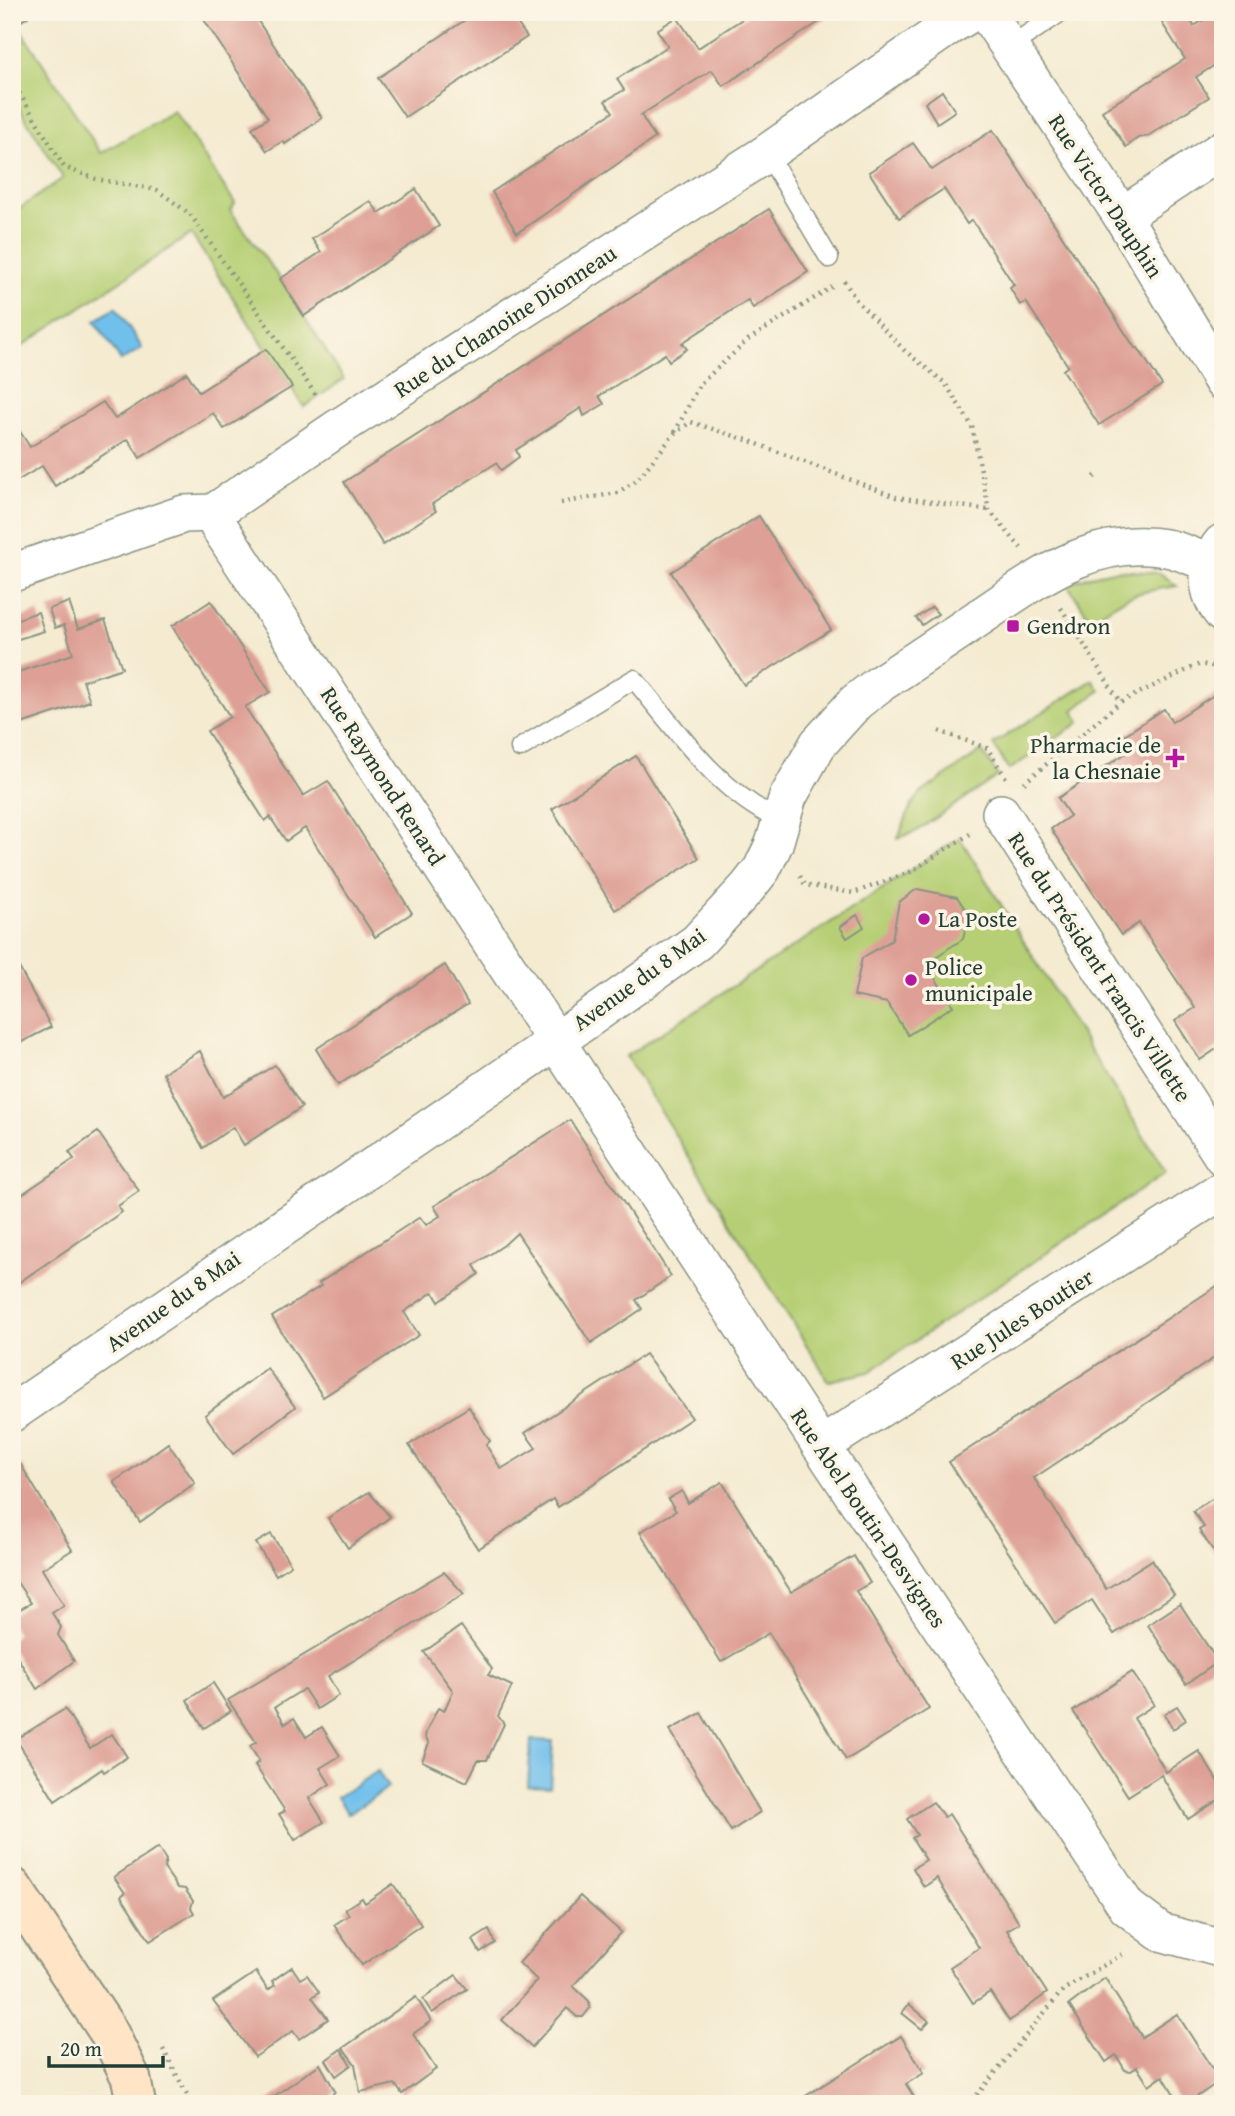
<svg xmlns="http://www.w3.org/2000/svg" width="1235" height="2116" font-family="'Gentium Book Plus',serif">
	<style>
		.green { fill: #b6cf75; stroke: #6a8654; stroke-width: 2 }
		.water { fill: #71c0ec; stroke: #487e90; stroke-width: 2 }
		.building { fill: #dea096 }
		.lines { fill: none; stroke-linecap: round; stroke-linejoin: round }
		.lane-casing { stroke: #8a9482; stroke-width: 21 }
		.street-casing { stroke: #8a9482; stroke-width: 40 }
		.secondary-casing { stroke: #8a9482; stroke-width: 42 }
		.path { stroke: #8a9482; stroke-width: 4.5; stroke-dasharray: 2 5; stroke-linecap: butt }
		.lane { stroke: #fff; stroke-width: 18 }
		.street { stroke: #fff; stroke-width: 37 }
		.secondary { stroke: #ffe4c6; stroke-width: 38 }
		.poi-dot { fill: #b5179e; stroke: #fcf5e5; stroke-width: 2.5 }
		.labels { text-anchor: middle; stroke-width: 7; stroke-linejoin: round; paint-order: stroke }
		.street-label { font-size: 23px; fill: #1f3d34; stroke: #fcf5e5 }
		.poi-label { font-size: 23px; fill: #1f3d34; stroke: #fcf5e5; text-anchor: start }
	</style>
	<rect width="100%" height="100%" fill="#fcf5e5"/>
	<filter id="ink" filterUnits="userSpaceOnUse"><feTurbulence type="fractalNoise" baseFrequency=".0143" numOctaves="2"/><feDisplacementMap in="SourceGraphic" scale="14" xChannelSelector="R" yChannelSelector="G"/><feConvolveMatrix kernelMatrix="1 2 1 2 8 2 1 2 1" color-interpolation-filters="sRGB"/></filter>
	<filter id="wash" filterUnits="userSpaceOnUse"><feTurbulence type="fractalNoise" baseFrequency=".00686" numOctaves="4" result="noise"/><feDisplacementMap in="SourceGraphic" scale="28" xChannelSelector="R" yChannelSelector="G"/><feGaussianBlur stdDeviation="1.57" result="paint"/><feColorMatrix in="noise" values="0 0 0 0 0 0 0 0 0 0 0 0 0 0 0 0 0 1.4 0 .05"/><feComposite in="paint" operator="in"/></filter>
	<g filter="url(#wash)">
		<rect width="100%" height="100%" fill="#f4ebd1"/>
		<!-- green -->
		<g class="green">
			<path d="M12,16L101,153L174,111L235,203L230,210L280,279L344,379L304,407L191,234L12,353V214L63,178L12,97Z"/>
			<path d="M1118,570L1160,573L1177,586C1134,592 1127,595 1091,620L1067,584L1090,576Z"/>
			<path d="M1093,680L1100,691L1073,710L1080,722L1009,770L993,744Z"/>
			<path d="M982,751L998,776L915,832L898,838L911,806L921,793Z"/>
			<path d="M960,838L1166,1173L869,1372L829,1381L626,1056Z"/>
		</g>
		<!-- water -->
		<g class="water">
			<path d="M116,307L142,348L121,361L95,321Z"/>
			<path d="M531,1740L553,1741L550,1787L528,1786Z"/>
			<path d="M378,1771L388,1788L348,1814L337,1797Z"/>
		</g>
		<g id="blocks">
			<!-- building -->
			<g class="building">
				<path d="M12,12H35L17,24Z"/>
				<path d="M199,12H252L322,118L285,144L283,141L267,151L252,128L268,118Z"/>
				<path d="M477,12H509L527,37L405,117L378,78Z"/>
				<path d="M753,12H834L723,86L712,70L641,115L655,138L517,233L492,192L613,112L605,101L624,90L617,79L668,46L657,30L677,17L698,48Z"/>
				<path d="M1179,12H1186L1194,26L1216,12H1223V60L1196,77L1209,97L1148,136L1138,138L1126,147L1102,111L1185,59L1162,23Z"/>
				<path d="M942,91L955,111L937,123L925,103Z"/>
				<path d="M993,130L1135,348H1138L1162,385L1099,425L1063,370L1068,366L1026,302L1020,305L1010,288L1014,285L972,220L967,224L944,189L899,218L869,172L913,143L932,170Z"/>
				<path d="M416,189L439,226L304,316L280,279L321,252L312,239L370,201L379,213Z"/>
				<path d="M769,209L808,272L753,308L748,300L682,343L687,349L669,361L665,354L599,396L604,404L584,416L581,408L516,450L519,457L501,470L496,463L432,504L436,511L383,545L344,482Z"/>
				<path d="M266,349L292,387L224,429L213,413L140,458L128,439L55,486L42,466L12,484V430L17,427L30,447L103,402L115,419L187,373L199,392Z"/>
				<path d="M759,516L831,630L744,685L671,572Z"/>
				<path d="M211,601L270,692L245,707L303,796L328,781L412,913L375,937L305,828L286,841L270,817L265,821L207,731L230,717L172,626Z"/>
				<path d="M69,602L78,629L105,620L122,668L83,681L90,701L12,727V674L73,654L64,625L55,628L49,609Z"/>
				<path d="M932,607L938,614L922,625L916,618Z"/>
				<path d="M38,612L44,631L12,641V621Z"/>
				<path d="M1223,689V1049L1221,1046L1200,1060L1175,1021L1195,1008L1139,923L1121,935L1051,829L1070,816L1058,798L1126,753L1117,740L1164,709L1172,722Z"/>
				<path d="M636,756L699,858L615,910L552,809Z"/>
				<path d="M917,889L957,897L969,915L963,939L937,956L933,975L953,1006L908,1035L887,1003L854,996L862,958L892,940L899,902Z"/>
				<path d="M857,915L864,927L847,938L840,927Z"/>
				<path d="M16,962L51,1027L12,1047V964Z"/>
				<path d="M445,965L468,1004L338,1085L316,1049Z"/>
				<path d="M200,1051L223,1097L275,1065L302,1107L244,1145L233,1127L203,1148L163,1073Z"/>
				<path d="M570,1120L671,1276L636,1300L642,1309L591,1343L517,1233L504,1245L474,1265L479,1274L439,1302L433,1292L404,1312L419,1335L323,1397L272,1317L321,1286L319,1283L420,1217L426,1225L440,1216L434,1206Z"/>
				<path d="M98,1132L139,1191L118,1206L122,1212L12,1287V1201L74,1159L69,1152Z"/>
				<path d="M1223,1282V1352L1034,1478L1106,1589L1152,1560L1174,1595L1114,1634L1092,1600L1055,1623L949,1462Z"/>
				<path d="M645,1354L692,1418L558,1507L553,1499L478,1549L409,1445L469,1407L490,1441L486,1445L501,1469L536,1448L525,1433Z"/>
				<path d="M267,1368L295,1407L233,1454L205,1415Z"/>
				<path d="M168,1443L195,1483L140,1522L114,1482Z"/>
				<path d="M21,1465L72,1550L42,1569L64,1605L52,1613L61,1627L58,1635L74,1661L37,1689L12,1649V1638L17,1634L12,1626V1614L31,1603L12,1575V1471Z"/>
				<path d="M722,1482L791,1592L854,1556L870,1583L856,1591L929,1709L846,1760L769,1633L721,1662L640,1532L676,1511L668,1499L682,1491L688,1503Z"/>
				<path d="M369,1492L390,1517L348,1548L328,1518Z"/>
				<path d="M1223,1492V1556L1219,1550L1215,1553L1199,1530L1204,1527L1193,1511Z"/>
				<path d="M271,1534L291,1565L276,1575L256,1543Z"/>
				<path d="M444,1572L464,1594L328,1676L339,1695L317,1709L304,1689L275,1707L285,1724L294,1718L306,1737L322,1727L340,1756L320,1768L330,1784L309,1798L324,1822L295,1840L279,1814L285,1811L255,1765L259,1761L250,1746L256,1742L228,1700Z"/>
				<path d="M1180,1604L1218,1662L1186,1684L1148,1625Z"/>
				<path d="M461,1626L492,1669L488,1675L512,1686L498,1716L504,1724L487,1760H478L467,1782L422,1761L429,1743L425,1737L426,1732L438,1708L444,1711L453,1691L424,1652Z"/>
				<path d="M1132,1672L1154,1705L1134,1718L1166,1772L1199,1751L1223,1790V1804L1220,1799L1188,1819L1161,1775L1128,1796L1073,1711Z"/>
				<path d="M213,1683L231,1711L204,1728L187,1700Z"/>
				<path d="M1177,1706L1186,1720L1173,1729L1164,1714Z"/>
				<path d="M65,1709L90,1748L112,1734L127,1757L104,1772L102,1769L55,1801L16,1739Z"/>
				<path d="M701,1713L760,1812L731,1831L670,1730Z"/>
				<path d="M933,1802L944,1817L949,1814L1019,1923L1007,1930L1047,1993L1009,2021L990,1992L973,2003L950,1967L979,1948L937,1878L924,1887L913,1868L926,1860L912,1838L917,1835L907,1819Z"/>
				<path d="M158,1848L166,1860L164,1868L178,1888L185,1889L193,1901L191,1908L194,1913L150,1941L121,1896L125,1893L114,1877Z"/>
				<path d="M393,1884L421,1925L362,1965L334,1925L349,1915L345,1909L362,1898L365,1903Z"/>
				<path d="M580,1896L621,1932L573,1986L589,2001L590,2008L583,2017H577L567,2008L532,2047L502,2020L537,1980L519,1963Z"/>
				<path d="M489,1930L495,1943L480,1952L473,1940Z"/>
				<path d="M292,1967L300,1979L307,1975L319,1992L312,1997L328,2019L299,2039L293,2031L255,2057L213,2001L256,1972L268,1990L275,1985L272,1981Z"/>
				<path d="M456,1975L467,1989L432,2013L423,1999Z"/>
				<path d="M1105,1978L1142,2037L1177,2014L1220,2081L1186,2104H1180L1163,2076L1149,2086L1137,2067L1131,2071L1125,2070L1116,2055L1106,2062L1069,2005Z"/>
				<path d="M416,1997L431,2021L413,2034L436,2069L402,2094L395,2084L360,2092L355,2064L343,2048Z"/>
				<path d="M909,2004L929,2021L922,2029L902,2013Z"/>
				<path d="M901,2036L924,2073L906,2084L914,2097L904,2104H793Z"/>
				<path d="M341,2049L351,2065L336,2076L326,2060Z"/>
				<path d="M320,2064L335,2091L326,2104H263Z"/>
			</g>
		</g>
	</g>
	<g filter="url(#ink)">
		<use href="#blocks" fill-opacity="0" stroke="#8a9482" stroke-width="2"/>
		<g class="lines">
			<!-- lane casing -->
			<g class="lane-casing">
				<g id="lane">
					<path d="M1009,47L1061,12"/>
					<path d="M767,153L829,258"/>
					<path d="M520,748L634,679C677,730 717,792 780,820"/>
				</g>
			</g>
			<!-- street casing -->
			<g class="street-casing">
				<g id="street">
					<path d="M986,12L1122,216L1223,382"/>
					<path d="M1122,216L1223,149"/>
					<path d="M213,513L218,525L821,1446L1127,1907L1160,1932L1223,1949"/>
					<path d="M1222,543C1204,565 1205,592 1223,614"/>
					<path d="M12,573L184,514L213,513L338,428L767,153L948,27L973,12"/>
					<path d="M1001,813L1223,1157"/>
					<path d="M12,1413L584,1022L697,942L748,887L762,869L774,844L788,797L818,744L856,702L878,685C912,663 946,640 980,617C1037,579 1093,535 1166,548C1180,550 1196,559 1211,563"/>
					<path d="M821,1446L1223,1190"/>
				</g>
			</g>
			<!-- secondary casing -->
			<g class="secondary-casing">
				<path id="secondary" d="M12,1887L108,2031L131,2078L136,2104"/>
			</g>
			<!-- path -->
			<g class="path">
				<path d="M12,81L64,167L96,179L157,190L190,214L318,398"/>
				<path d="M844,281L857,301L905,351L945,383L972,426L989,510L1021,548"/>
				<path d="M675,432L699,385L748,340L832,287"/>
				<path d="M1094,477L1100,474"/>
				<path d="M561,503L617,493L637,480L675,433L691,422L747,440L896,497L989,510"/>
				<path d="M1061,608L1120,702L1200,664L1223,668"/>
				<path d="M939,731L987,748L1006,778"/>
				<path d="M1024,783L1120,702"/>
				<path d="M800,876L805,885L854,893L910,872L970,834"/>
				<path d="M163,2049L192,2104"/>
				<path d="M977,2095L1063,1990L1126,1952"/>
			</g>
			<!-- lane -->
			<use href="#lane" class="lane"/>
			<!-- street -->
			<use href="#street" class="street"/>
			<!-- secondary -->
			<use href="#secondary" class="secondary"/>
		</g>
	</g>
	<!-- markers -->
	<g class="poi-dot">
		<rect x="1006" y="619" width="14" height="14" rx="3.5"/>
		<path d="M1171.5 747.5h7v7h7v7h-7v7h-7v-7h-7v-7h7z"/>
		<circle cx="924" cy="919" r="7"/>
		<circle cx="911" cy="980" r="7"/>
	</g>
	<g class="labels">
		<!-- street labels -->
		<g class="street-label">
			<text transform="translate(1106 196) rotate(57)" y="8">Rue Victor Dauphin</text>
			<text transform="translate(505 321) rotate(-33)" y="8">Rue du Chanoine Dionneau</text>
			<text transform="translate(383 776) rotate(57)" y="8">Rue Raymond Renard</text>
			<text transform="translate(1100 967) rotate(57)" y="8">Rue du Président Francis Villette</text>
			<text transform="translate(639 979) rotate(-36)" y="8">Avenue du 8 Mai</text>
			<text transform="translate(173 1301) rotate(-35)" y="8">Avenue du 8 Mai</text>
			<text transform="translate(1022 1319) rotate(-33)" y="8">Rue Jules Boutier</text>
			<text transform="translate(869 1518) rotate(56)" y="8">Rue Abel Boutin-Desvignes</text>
		</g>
		<!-- poi labels -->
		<g class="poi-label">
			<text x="1027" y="634">Gendron</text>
			<text x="1161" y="753" text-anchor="end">Pharmacie de<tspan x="1161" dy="26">la Chesnaie</tspan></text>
			<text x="938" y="927">La Poste</text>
			<text x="925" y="975">Police<tspan x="925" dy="26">municipale</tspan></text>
		</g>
	</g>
	<!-- margin -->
	<rect width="1235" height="2116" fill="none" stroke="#fcf5e5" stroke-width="42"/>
	<!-- scale -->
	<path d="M49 2056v10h114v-10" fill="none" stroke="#1f3d34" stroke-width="3.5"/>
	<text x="60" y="2056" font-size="21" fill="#1f3d34" stroke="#fcf5e5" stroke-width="5" paint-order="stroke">20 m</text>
</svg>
